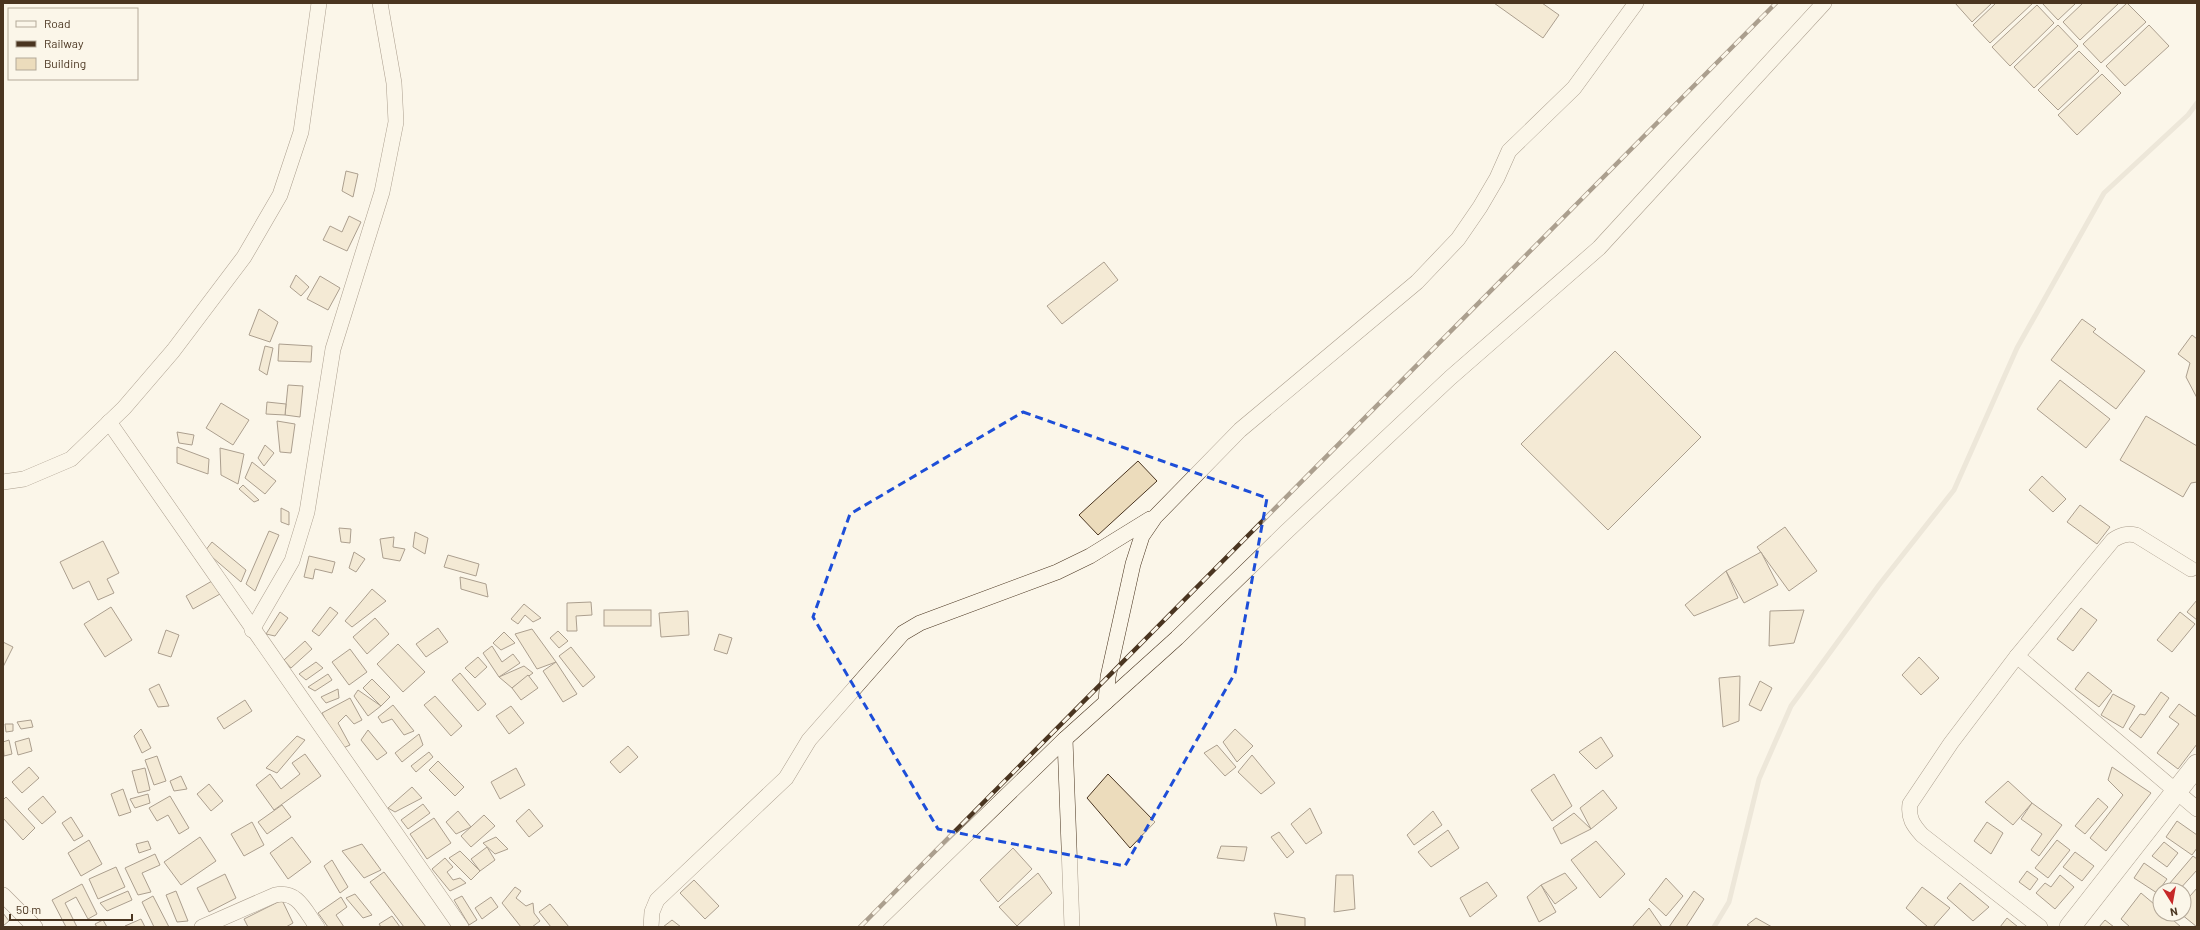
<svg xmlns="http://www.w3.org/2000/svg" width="2200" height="930" font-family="Barlow,sans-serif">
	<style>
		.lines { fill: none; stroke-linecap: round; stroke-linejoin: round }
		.stream { stroke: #dcd4c6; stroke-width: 5 }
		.building { fill: #ecdcbc; stroke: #4a3520 }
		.street-casing { stroke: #4a3520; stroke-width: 16 }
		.secondary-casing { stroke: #4a3520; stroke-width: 22 }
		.street { stroke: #fbf6e9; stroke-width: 15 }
		.secondary { stroke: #fbf6e9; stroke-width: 21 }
		.rail-casing { stroke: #4a3520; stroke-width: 4.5 }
		.rail { stroke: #fbf6e9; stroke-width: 3; stroke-dasharray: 9; stroke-linecap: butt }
		.marked { fill: none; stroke: #1d4ed8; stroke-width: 3; stroke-dasharray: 8 5; stroke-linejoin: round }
	</style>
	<rect width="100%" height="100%" fill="#fbf6e9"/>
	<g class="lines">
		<!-- stream -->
		<path class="stream" d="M1714,927L1729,902L1759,779L1791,706L1879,585L1954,490L2017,348L2104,193L2188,115L2197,103"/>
	</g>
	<!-- building -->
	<g class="building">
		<path d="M1494,3H1542L1559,15L1543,38Z"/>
		<path d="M1955,3H1992L1972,22Z"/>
		<path d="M1996,3H2033L1990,43L1973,25Z"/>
		<path d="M2042,3H2076L2058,20Z"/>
		<path d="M2083,3H2119L2080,40L2063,22Z"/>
		<path d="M2127,3L2146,22L2101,63L2083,44Z"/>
		<path d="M2037,5L2054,23L2010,66L1992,47Z"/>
		<path d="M2058,25L2078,46L2034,88L2014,67Z"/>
		<path d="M2149,25L2169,46L2125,86L2106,66Z"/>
		<path d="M2079,51L2099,71L2058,110L2038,90Z"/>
		<path d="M2102,74L2121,93L2077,135L2058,115Z"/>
		<path d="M346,171L358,174L353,197L342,191Z"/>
		<path d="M349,216L361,222L347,251L323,240L330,226L342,232Z"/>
		<path d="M1104,262L1118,280L1062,324L1047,306Z"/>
		<path d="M296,275L309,287L301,296L290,287Z"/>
		<path d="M320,276L340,288L328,310L307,299Z"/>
		<path d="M259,309L278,322L270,342L249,335Z"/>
		<path d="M2082,319L2096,329L2093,332L2145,371L2116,409L2051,360Z"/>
		<path d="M2192,335L2197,339V398L2186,377L2190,363L2178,354Z"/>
		<path d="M279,344L312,346L311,362L278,361Z"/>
		<path d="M265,346L273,348L267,375L259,370Z"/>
		<path d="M1615,351L1701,437L1608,530L1521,444Z"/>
		<path d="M2060,380L2110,419L2086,448L2037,409Z"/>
		<path d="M288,385L303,386L300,417L285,415Z"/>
		<path d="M267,402L286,404L285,415L266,414Z"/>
		<path d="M221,403L249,420L233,445L206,428Z"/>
		<path d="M2146,416L2197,446V482L2191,483L2183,497L2120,460Z"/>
		<path d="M277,421L295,424L291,453L280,452Z"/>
		<path d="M177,432L194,435L192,445L179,443Z"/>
		<path d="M265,445L274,453L264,466L258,458Z"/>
		<path d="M177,447L209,459L208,474L177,463Z"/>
		<path d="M220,448L244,454L238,484L221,475Z"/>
		<path d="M1138,461L1157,481L1098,535L1079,515Z"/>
		<path d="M252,462L276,481L265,494L245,478Z"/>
		<path d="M2042,476L2066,499L2053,512L2029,490Z"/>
		<path d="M243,485L259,500L254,502L239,489Z"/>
		<path d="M2080,505L2110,527L2097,544L2067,522Z"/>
		<path d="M281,508L289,512V525L281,522Z"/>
		<path d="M1785,527L1817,571L1789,591L1757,547Z"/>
		<path d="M339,528L351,529L350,543L341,542Z"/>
		<path d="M269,531L279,535L255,591L246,584Z"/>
		<path d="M415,532L428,538L425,554L413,547Z"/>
		<path d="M394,537L393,547L405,549L400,561L383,558L380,539Z"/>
		<path d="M103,541L119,573L107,579L114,593L98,600L89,581L73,589L60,562Z"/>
		<path d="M212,542L246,570L241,582L205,551Z"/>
		<path d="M354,552L365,559L356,572L349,568Z"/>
		<path d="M1761,552L1778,585L1744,603L1726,571Z"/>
		<path d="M448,555L479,564L476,576L444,567Z"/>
		<path d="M309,556L335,562L332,573L315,569L313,579L304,577Z"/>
		<path d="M1726,571L1738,598L1694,616L1685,605Z"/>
		<path d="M460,577L486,584L488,597L461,589Z"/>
		<path d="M212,581L220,594L193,609L186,596Z"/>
		<path d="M372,589L386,601L352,627L345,621Z"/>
		<path d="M2197,600V620L2187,612Z"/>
		<path d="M591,602L592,615L576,616L577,631H567V603Z"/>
		<path d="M524,604L541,618L533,622L525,615L518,624L511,619Z"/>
		<path d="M111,607L132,640L105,657L84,624Z"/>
		<path d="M330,607L338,613L319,636L312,631Z"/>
		<path d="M2081,608L2097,620L2073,651L2057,639Z"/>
		<rect x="604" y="610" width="47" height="16"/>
		<path d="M1804,610L1794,643L1769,646L1770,611Z"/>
		<path d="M688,611L689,635L661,637L659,613Z"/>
		<path d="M280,612L288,618L275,636L266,634Z"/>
		<path d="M2180,612L2195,624L2172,652L2157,640Z"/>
		<path d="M375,618L389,634L367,654L353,637Z"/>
		<path d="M438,628L448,642L426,657L416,644Z"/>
		<path d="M532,629L556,662L537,669L515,634Z"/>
		<path d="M166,630L179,635L171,657L158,653Z"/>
		<path d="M558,631L568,641L559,648L550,638Z"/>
		<path d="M504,632L515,643L501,650L493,643Z"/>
		<path d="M719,634L732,638L727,654L714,650Z"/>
		<path d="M305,641L312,649L291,668L284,660Z"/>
		<path d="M3,642L13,647L3,667Z"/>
		<path d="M398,644L425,672L403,692L377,664Z"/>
		<path d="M492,646L502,662L513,654L520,663L499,677L483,653Z"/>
		<path d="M571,647L595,677L583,687L559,656Z"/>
		<path d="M350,649L367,672L349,685L332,662Z"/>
		<path d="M478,657L487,667L475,678L465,668Z"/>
		<path d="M1919,657L1939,678L1921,695L1902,675Z"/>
		<path d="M316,662L323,668L306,680L299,674Z"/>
		<path d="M556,662L577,694L563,702L543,671Z"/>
		<path d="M524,666L533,673L512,688L499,677Z"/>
		<path d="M2088,672L2112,691L2099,707L2075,689Z"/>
		<path d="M460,673L486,704L478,711L452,680Z"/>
		<path d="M328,674L332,680L315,691L308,687Z"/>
		<path d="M528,675L538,688L521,700L512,688Z"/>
		<path d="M1740,676L1739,721L1723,727L1719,678Z"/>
		<path d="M372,679L390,697L381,706L363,688Z"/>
		<path d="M1760,681L1772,688L1761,711L1749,705Z"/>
		<path d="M159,684L169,706L158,707L149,689Z"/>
		<path d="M338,689L339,698L326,703L321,697Z"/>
		<path d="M358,690L381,706L368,716L354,696Z"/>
		<path d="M2161,692L2169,698L2141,738L2129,729L2140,714L2145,715Z"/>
		<path d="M2113,694L2135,706L2123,728L2101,715Z"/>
		<path d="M435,696L462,726L451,736L424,705Z"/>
		<path d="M350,698L362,720L354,724L346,715L338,723L350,745L341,749L322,713Z"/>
		<path d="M245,700L252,711L224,729L217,718Z"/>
		<path d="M2179,704L2197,717V744L2178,769L2157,753L2179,724L2169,717Z"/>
		<path d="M393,705L414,731L404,735L392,719L382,723L378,717Z"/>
		<path d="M511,706L524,723L509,734L496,716Z"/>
		<path d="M31,720L33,727L21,729L17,722Z"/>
		<path d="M5,724H13V731L6,732Z"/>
		<path d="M141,729L151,748L142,753L134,736Z"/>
		<path d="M1235,729L1253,746L1237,762L1223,742Z"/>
		<path d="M368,730L387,753L377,760L361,740Z"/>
		<path d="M419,734L423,745L402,762L395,753Z"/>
		<path d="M297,736L305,740L277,773L266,768Z"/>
		<path d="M1601,737L1613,756L1596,769L1579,752Z"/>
		<path d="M29,738L32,751L18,755L15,742Z"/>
		<path d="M9,740L12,754L4,756L3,742Z"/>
		<path d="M1217,745L1236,767L1225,776L1204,753Z"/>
		<path d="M628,746L638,757L620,773L610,762Z"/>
		<path d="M429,752L433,757L416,772L411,766Z"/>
		<path d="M305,754L321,776L274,810L256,785L270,774L281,789L300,774L292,763Z"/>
		<path d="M1252,755L1275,783L1261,794L1238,772Z"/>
		<path d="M157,756L166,781L154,785L145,760Z"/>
		<path d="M438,761L464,787L455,796L429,770Z"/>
		<path d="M29,767L39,778L22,793L12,782Z"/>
		<path d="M2112,767L2151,793L2106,851L2090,838L2123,795L2108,780Z"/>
		<path d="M145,768L150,790L138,793L132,771Z"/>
		<path d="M516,768L525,785L500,799L491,782Z"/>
		<path d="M1108,774L1155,822L1130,848L1087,798Z"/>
		<path d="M1554,774L1572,806L1552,821L1531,790Z"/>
		<path d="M181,776L187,789L174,791L170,781Z"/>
		<path d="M2008,781L2032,803L2013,825L1985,802Z"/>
		<path d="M209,784L223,801L211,811L197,794Z"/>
		<path d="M412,787L422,798L395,812L388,808Z"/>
		<path d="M123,789L131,812L119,816L111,794Z"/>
		<path d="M1603,790L1617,808L1591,829L1580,808Z"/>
		<path d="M148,794L150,803L135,808L130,799Z"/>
		<path d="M43,796L56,812L42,824L28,809Z"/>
		<path d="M170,796L189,828L179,834L168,815L157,821L149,808Z"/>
		<path d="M6,797L35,828L23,840L3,818V800Z"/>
		<path d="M2098,798L2108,807L2085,834L2075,826Z"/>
		<path d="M2032,803L2062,825L2039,856L2031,850L2042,834L2021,819Z"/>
		<path d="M423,804L430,813L408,829L401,820Z"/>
		<path d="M282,805L291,817L267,834L258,822Z"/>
		<path d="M1310,808L1322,833L1306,844L1291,824Z"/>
		<path d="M529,809L543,826L529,837L516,821Z"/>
		<path d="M458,811L471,827L456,834L446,822Z"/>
		<path d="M1433,811L1442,825L1414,845L1407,835Z"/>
		<path d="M1574,813L1591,829L1561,844L1553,828Z"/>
		<path d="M484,815L495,826L471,847L461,836Z"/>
		<path d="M71,817L83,836L74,841L62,823Z"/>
		<path d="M434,818L451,843L427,859L410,834Z"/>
		<path d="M2177,821L2197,835V848L2192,855L2166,837Z"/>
		<path d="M252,822L264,845L244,856L231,834Z"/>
		<path d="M1987,822L2003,833L1991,854L1974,841Z"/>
		<path d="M1448,830L1459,848L1431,867L1418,852Z"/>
		<path d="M1279,832L1294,852L1287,858L1271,837Z"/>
		<path d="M200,837L216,861L181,885L164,862Z"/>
		<path d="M292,837L311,862L288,879L270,853Z"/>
		<path d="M496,837L508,849L495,854L483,843Z"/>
		<path d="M89,840L102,864L81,876L68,853Z"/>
		<path d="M2057,840L2070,850L2048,878L2035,868Z"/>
		<path d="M148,841L151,849L139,853L136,844Z"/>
		<path d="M1596,841L1625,874L1600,898L1571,860Z"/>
		<path d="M2164,842L2178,853L2167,867L2152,856Z"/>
		<path d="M362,844L381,870L364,878L342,851Z"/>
		<path d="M1221,846L1247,847L1244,861L1217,858Z"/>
		<path d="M487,847L495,860L480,871L471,859Z"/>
		<path d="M1013,848L1032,869L998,902L980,880Z"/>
		<path d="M460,851L480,871L471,880L449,858Z"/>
		<path d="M2075,852L2094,866L2082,881L2063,867Z"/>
		<path d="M155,854L160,865L142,873L151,892L138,895L125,868Z"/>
		<path d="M2193,856L2197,859V870L2179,890H2164Z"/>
		<path d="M445,858L453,867L447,872L453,880L460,878L466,883L450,891L432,869Z"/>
		<path d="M332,860L348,887L340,893L324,866Z"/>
		<path d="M2144,863L2167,879L2157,893L2134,878Z"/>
		<path d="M116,867L125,887L98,899L89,879Z"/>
		<path d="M2027,871L2038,879L2030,890L2019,882Z"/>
		<path d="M384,872L426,927H404L370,882Z"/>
		<path d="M1038,873L1052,893L1017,926L999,907Z"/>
		<path d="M1565,873L1577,888L1555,904L1541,885Z"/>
		<path d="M225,874L236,898L209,912L197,888Z"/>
		<path d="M1336,875H1353L1355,909L1334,912Z"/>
		<path d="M2060,875L2074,887L2055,909L2036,893L2045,883L2051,887Z"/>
		<path d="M1666,878L1683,896L1666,916L1649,900Z"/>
		<path d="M694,880L719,906L705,919L680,893Z"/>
		<path d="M1487,882L1497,896L1470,917L1460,898Z"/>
		<path d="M1960,883L1989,907L1973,921L1947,898Z"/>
		<path d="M82,884L97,914L88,919L76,897L65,903L77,927H66L52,900Z"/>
		<path d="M1541,885L1556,912L1539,922L1527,897Z"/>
		<path d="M515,887L521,891L516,898L526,906L533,903L534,913L540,921L532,927H521L502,903Z"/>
		<path d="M1922,887L1950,908L1933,927H1928L1906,908Z"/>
		<path d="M2197,888V927L2181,914H2184V903Z"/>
		<path d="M128,891L132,900L107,911L100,903Z"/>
		<path d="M176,891L188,921L177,922L166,895Z"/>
		<path d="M1694,891L1704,899L1686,927H1669Z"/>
		<path d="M2141,893L2160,909V914H2166L2181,927H2130L2121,919Z"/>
		<path d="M355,894L372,915L363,918L346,898Z"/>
		<path d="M153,896L169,927H154L142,902Z"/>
		<path d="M462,896L477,920L469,925L454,900Z"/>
		<path d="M341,897L347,907L336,915L344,927H328L318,913Z"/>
		<path d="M491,897L498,907L482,919L475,908Z"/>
		<path d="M282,900L293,923L286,927H248L244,919Z"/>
		<path d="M550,904L569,927H551L539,912Z"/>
		<path d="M1649,908L1662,927H1632Z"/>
		<path d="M3,913L9,921L3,926Z"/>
		<path d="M1274,913L1305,918V927H1277Z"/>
		<path d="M392,916L400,927H381L379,924Z"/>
		<path d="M1756,918L1772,927H1751L1747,925Z"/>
		<path d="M2007,918L2018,927H2000Z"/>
		<path d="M141,919L145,927H125V926Z"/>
		<path d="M103,920L107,927H97L95,924Z"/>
		<path d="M672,920L681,927H663Z"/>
		<path d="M2105,920L2114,927H2099Z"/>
	</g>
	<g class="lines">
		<!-- street casing -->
		<g class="street-casing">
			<g id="street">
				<path d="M109,422L461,927"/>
				<path d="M3,482L24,479L71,459L124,408L173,351L244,257L280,195L301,132L319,3"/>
				<path d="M2191,569L2136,535C2127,533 2121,535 2113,540L2017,656L2197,809"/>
				<path d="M252,630L292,561L307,512L333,349L382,192L396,122L394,83L380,3"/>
				<path d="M2017,656L1951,743L1910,804C1908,818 1913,825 1922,835L2040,927"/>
				<path d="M1106,702L1108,677L1133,564L1142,536L1155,517L1240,430L1417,282L1458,239L1480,207L1497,178L1509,151L1574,88L1636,3"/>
				<path d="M1065,739L1072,927"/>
				<path d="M3,895L35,927"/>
				<path d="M202,927L275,895C298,890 305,911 317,927"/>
				<path d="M651,927L652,912L657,900L786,778L809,740L903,633L920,623L1057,572L1090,556L1150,519"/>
				<path d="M871,927L1065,739L1177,638L1286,532L1450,378L1599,248L1824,3"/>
			</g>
		</g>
		<!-- secondary casing -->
		<g class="secondary-casing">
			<path id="secondary" d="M2070,927L2197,765"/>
		</g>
		<!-- street -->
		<use href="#street" class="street"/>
		<!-- secondary -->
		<use href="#secondary" class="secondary"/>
		<!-- rail casing -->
		<g class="rail-casing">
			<path id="rail" d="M860,927L1776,3"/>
		</g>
		<!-- rail -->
		<use href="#rail" class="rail"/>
	</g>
	<!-- marked area -->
	<path d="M0 0H2200V930H0ZM1023,412L1267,498L1235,673L1125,866L938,829L813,617L850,514Z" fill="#fbf6e9" fill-opacity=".55" fill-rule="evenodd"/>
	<path class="marked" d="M1023,412L1267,498L1235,673L1125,866L938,829L813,617L850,514Z"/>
	<!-- border -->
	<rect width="2200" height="930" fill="none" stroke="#4a3520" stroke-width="8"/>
	<!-- legend -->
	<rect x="8" y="8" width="130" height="72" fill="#fbf6e9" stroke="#b4a999"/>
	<rect x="16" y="21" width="20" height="6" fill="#fbf6e9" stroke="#b4a999"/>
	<text x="44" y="28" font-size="12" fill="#4a3520">Road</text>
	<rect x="16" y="41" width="20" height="6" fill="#4a3520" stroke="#b4a999"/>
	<text x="44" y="48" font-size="12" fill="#4a3520">Railway</text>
	<rect x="16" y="58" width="20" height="12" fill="#ecdcbc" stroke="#b4a999"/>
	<text x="44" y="68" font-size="12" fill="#4a3520">Building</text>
	<!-- north arrow -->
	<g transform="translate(2172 902) rotate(169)"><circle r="19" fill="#fbf6e9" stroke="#b4a999"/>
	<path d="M0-3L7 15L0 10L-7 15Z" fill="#c62828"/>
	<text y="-6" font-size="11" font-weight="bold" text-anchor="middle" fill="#4a3520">N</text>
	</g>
	<!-- scale -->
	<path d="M10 914v6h122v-6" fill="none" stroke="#4a3520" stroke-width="2"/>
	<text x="16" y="914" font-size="12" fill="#4a3520" stroke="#fbf6e9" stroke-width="3" paint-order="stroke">50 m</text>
</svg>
